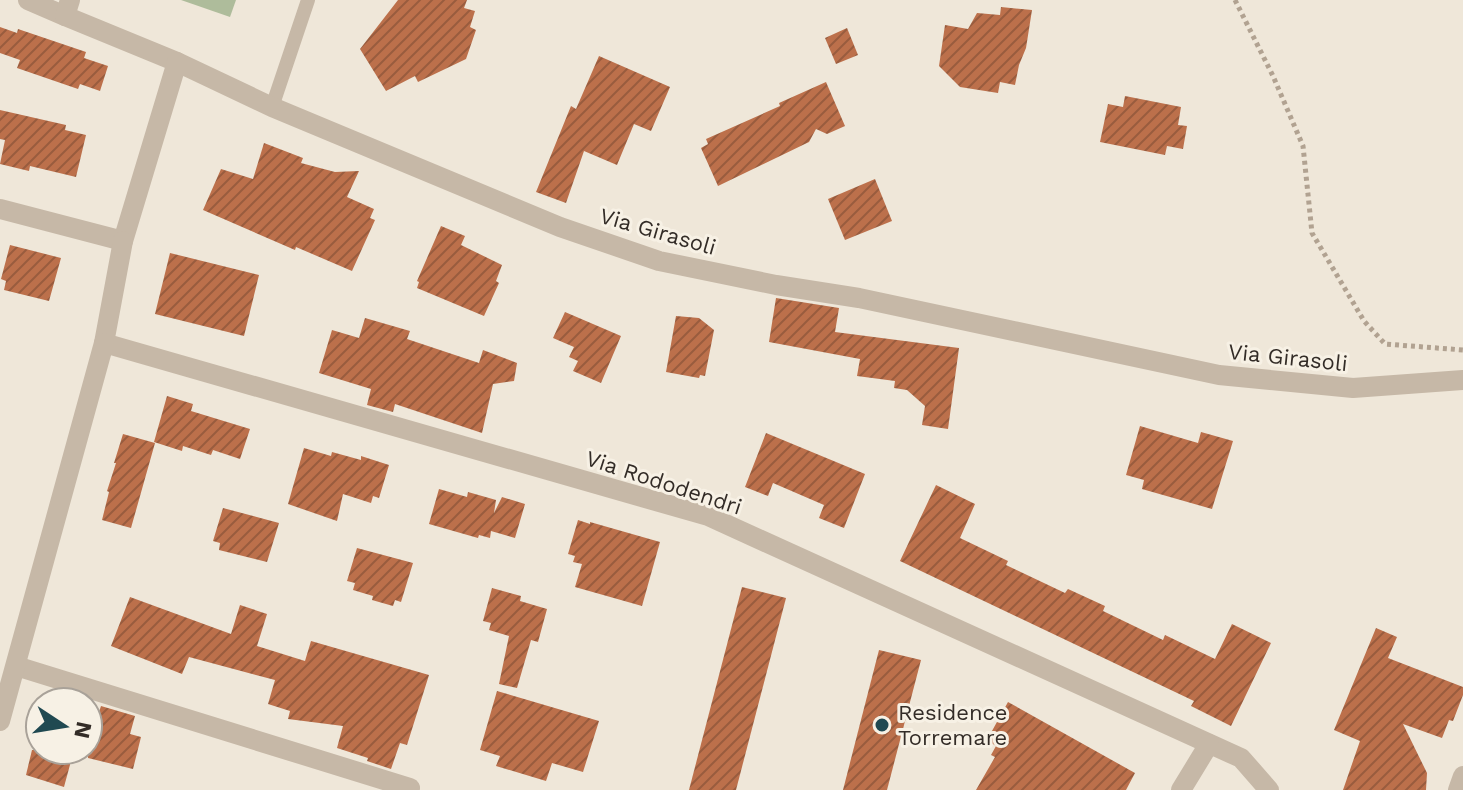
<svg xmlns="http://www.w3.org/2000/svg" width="1463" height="790" font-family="'Work Sans',sans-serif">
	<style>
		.park { fill: #aebc9b }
		.building { fill: url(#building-hatch) }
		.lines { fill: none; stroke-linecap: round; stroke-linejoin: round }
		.path { stroke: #b1a291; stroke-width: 5; stroke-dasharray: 4 4; stroke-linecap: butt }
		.lane { stroke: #c6b8a7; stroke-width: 14 }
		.street { stroke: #c6b8a7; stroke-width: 20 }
		.poi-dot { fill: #204951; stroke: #f7f1e5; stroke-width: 3 }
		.labels { text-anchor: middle; stroke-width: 6; stroke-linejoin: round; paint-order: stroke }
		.street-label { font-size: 22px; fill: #332c27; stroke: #f7f1e5 }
		.poi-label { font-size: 22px; fill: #332c27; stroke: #f7f1e5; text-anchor: start }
	</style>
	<defs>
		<pattern id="building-hatch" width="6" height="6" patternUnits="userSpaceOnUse" patternTransform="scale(2)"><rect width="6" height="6" fill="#bc704b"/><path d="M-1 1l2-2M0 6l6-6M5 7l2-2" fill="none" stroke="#995c3e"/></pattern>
	</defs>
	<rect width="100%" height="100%" fill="#efe7d9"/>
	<!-- park -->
	<path class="park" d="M181,0H236L230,17Z"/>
	<!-- building -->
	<g class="building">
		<path d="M398,0H467L464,8L475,11L470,27L476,30L466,59L418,82L415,76L386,91L360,49Z"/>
		<path d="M1001,7L1032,10L1026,48L1019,65L1015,85L1000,82L998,93L960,87L939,66L945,25L968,29L977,13L1000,15Z"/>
		<path d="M0,27L17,33L18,29L86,52L84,58L108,66L100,91L80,84L78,89L17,68L20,60L0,53Z"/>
		<path d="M847,28L858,55L836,64L825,38Z"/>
		<path d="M599,56L670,87L651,131L634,124L617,165L584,151L566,203L536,192L571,106L576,109Z"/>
		<path d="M826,82L845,126L827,134L816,129L809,142L718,186L701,148L708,144L706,139L780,106L779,103Z"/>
		<path d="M1125,96L1181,107L1178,125L1187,126L1183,149L1167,146L1165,155L1100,142L1108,104L1123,107Z"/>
		<path d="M0,110L66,125L65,130L86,135L76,177L30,166L29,171L0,164L5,140L0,139Z"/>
		<path d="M264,143L303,158L301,163L335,172L359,171L347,197L374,209L370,218L375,220L352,271L296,247L295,250L203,210L221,169L253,179Z"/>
		<path d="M875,179L892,221L845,240L828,199Z"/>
		<path d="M441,226L465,236L461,245L502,265L496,281L499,283L484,316L417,288L419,282L417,281Z"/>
		<path d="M10,245L61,258L49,301L4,290L6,281L1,279Z"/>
		<path d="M170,253L259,275L244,336L155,314Z"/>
		<path d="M776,298L839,308L835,332L959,348L948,429L922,425L925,406L907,390L894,388L895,381L857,376L860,359L769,342Z"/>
		<path d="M565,312L621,336L601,383L573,371L578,361L569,357L574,347L553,338Z"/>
		<path d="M676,316L699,318L714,330L705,376L700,375L699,378L666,372Z"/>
		<path d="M365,318L410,331L407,339L479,363L483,350L517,363L514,381L493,384L482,433L395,404L393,412L367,405L371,389L319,373L332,330L359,338Z"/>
		<path d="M167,396L193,404L191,411L250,429L240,459L213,450L211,455L183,446L182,451L154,442Z"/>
		<path d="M1140,426L1198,443L1201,432L1233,441L1212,509L1142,489L1144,480L1126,475Z"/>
		<path d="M766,433L865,474L844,528L819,518L824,505L773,483L768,496L745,487Z"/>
		<path d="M123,434L155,443L131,528L102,520L109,492L107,491L116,463H114Z"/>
		<path d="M304,448L331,456L332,452L361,460V456L389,465L379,498L373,496L371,503L343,494L337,521L288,504Z"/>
		<path d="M936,485L975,504L960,538L1008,561L1006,565L1065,593L1068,589L1105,606L1103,611L1163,640L1165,635L1215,659L1232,624L1271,643L1231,726L1191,706L1194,701L900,561Z"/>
		<path d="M439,489L467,497L468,492L496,500L494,513L502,497L525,504L515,538L491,531L490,538L479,535L478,538L429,524Z"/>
		<path d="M223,508L279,523L267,562L219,550L220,543L213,541Z"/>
		<path d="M578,520L590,524V522L660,542L642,606L575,587L582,564L573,562L575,556L568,554Z"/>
		<path d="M357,548L413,563L401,602L395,600L393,606L372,600L373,596L353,590L355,583L347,581Z"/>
		<path d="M742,587L786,598L736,790H689Z"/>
		<path d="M492,588L521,596L520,601L547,609L538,642L531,640L517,688L499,684L509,636L489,630L491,623L483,621Z"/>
		<path d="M130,597L231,634L240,605L267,614L257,646L305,661L311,641L429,675L407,745L400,743L391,769L367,761L368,758L337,748L343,726L288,719L290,711L268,704L275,680L189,657L182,674L111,646Z"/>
		<path d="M1376,628L1397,637L1388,658L1463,687V695L1453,721L1449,720L1442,738L1403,724L1427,773L1426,790H1343L1360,741L1334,730Z"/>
		<path d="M879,650L921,660L887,790H843Z"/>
		<path d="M497,691L599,721L583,772L552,763L546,781L496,766L500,756L480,750Z"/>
		<path d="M1008,702L1135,773L1126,790H976L995,757L991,755L996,746L987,740Z"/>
		<path d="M101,706L135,716L130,734L141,737L133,769L88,758V715L97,718Z"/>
		<path d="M32,750H74L64,787L26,775Z"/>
	</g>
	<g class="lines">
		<!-- path -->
		<path class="path" d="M1235,0L1273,76L1303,146L1312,233L1364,321L1385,344L1463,350"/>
		<!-- lane -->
		<path class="lane" d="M272,107L308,0"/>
		<!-- street -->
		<g class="street">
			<path d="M28,0L65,16"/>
			<path d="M70,0L65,16L177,62"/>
			<path d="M0,209L123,241L177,62L272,107L560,227L659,261L776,285L859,298L1219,375L1353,388L1463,380"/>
			<path d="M123,241L104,343L708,516L1241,758L1269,790"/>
			<path d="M16,666L410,788"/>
			<path d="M0,721L104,343"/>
			<path d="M1181,790L1209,744"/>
			<path d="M1458,790L1463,776"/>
		</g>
	</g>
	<!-- markers -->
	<circle class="poi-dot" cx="882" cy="725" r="8"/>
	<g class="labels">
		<!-- street labels -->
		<g class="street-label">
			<text transform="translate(658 231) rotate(16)" y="8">Via Girasoli</text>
			<text transform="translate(1288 357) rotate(6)" y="8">Via Girasoli</text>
			<text transform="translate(664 482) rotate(18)" y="8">Via Rododendri</text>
		</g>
		<!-- poi labels -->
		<g class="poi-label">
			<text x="898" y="720">Residence<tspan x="898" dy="25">Torremare</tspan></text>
		</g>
	</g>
	<!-- north arrow -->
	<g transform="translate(64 726) rotate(102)"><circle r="38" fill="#f7f1e5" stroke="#a9a299" stroke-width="2"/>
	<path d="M0-6L14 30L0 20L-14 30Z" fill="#204951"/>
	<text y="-12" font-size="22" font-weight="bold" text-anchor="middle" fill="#332c27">N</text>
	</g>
</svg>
